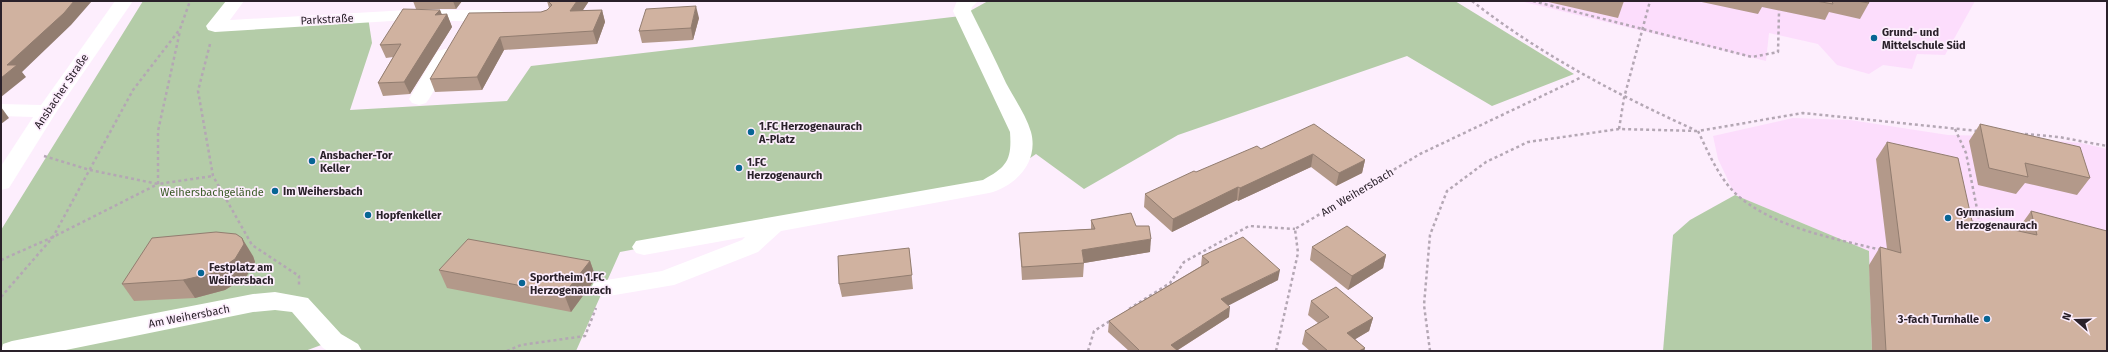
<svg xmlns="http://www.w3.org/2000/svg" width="2108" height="352" font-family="'Fira Sans',sans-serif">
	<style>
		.built { fill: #fcddfc }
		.green { fill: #b4cca8 }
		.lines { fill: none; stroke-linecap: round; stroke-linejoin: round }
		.path { stroke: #b4a7b4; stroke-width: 2.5; stroke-dasharray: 3 3; stroke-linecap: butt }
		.minor { fill: #fff; fill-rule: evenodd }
		.wall { fill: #b3998a }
		.shaded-wall { fill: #927d70 }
		.building { fill: #d0b2a0; stroke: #927d70 }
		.poi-dot { fill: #076594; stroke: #fdeefd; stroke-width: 1.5 }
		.labels { text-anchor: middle; stroke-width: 3.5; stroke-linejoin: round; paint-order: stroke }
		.street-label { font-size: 11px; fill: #2a212a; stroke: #fdeefd }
		.poi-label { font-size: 11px; font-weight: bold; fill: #2a212a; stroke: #fdeefd; text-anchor: start }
		.park-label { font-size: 11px; fill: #395925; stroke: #fdeefd }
	</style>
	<rect width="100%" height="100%" fill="#fdeefd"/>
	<!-- built -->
	<g class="built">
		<path d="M1520,1H1975L1945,55L1917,54L1912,69L1883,65L1869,74L1837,65L1818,44L1769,33L1766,61Z"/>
		<path d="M1793,118L1850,120L1948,135L1994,136L2081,143L2107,149V351H1872L1869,251L1735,195L1718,159L1713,136Z"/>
	</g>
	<!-- green -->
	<g class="green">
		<path d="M143,1H235L216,25L368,17L372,43L350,110L507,101L531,66L961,16L988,1H1455L1574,74L1492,106L1407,56L1178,135L1084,189L1036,154L997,181L620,252L576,351H349L332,341L305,351H1V230Z"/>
		<path d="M1735,195L1869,251L1872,351H1663L1673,235L1690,220Z"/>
	</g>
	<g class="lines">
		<!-- path -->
		<g class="path">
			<path d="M1472,1C1541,55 1616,94 1695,130"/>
			<path d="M1533,1L1752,57L1778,52L1779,12"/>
			<path d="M210,44L198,91L213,176L252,245L299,276V285"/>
			<path d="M1619,129L1624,98L1650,1"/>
			<path d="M1955,129L1966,153L1980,224"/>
			<path d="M2025,134L2059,137L2107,146"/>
			<path d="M44,156L90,170L158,184L213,176"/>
			<path d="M158,184V131L180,31"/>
			<path d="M1881,250C1833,238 1774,228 1736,194C1719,178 1708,152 1698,131L1803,113L1978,131"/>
			<path d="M1,260L53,237L158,184"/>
			<path d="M1,297L53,237L133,90L180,29L190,1"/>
			<path d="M1129,309L1170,283L1184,262L1249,226L1295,229"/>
			<path d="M507,351L521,345L585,336L596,308"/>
			<path d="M1088,351L1094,331L1110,321"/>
			<path d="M1276,351L1298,253L1295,229L1420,154L1582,77"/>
			<path d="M1430,351L1424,305L1430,235L1447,191L1486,162L1528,142L1619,129L1698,131"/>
		</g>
		<!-- minor -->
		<g class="minor">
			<path d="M115,1H133L57,111L9,188L1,190V166L33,117L1,116V104L41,105Z"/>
			<path d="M226,1H244L230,20L408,10H498L504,12L507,16L504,20L498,22L408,20L215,32L208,30L206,26Z"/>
			<path d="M957,1H978L972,7L971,11C983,35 995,59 1006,83C1014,98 1026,115 1031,132C1039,162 1016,186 989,193L781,231L758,252L674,285L603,297L594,294L591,288L594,282L662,271L742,240L745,237L644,255L636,253L632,247L636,241L983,180C1007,167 1012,160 1010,132L953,11Z"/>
			<path d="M445,49L452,51L455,55L429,99L426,103L419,105L412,103L409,99L435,55L438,51Z"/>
			<path d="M275,292L308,298L341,334L358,344L362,351H328L323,348L292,312L275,310L253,312L61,351H1L3,344L12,341L253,294Z"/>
		</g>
	</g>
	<!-- wall -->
	<g class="wall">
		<path d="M413,1H462L456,9H416Z"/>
		<path d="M547,1H589L583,10H602L605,22L597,44L504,50L482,90L435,92L430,79L541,12L547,10L549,8Z"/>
		<path d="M1544,1H1624L1618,18Z"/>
		<path d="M1697,1H1868L1869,3L1860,19L1829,12L1825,20L1762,7L1758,14Z"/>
		<path d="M440,10L442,15L447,14L452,27L410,94L383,96L378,83L393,57L386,58L380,45Z"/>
		<path d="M699,18L693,40L642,43L639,31Z"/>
		<path d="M1980,124L2090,178L2077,195L2025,183L2016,194L1978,185L1969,141Z"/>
		<path d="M1887,142L1972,221L2018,231V229L2031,211L2107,351H1872L1869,265L1880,247L1887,249L1876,159Z"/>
		<path d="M1261,149L1365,160L1362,173L1336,186L1311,167L1238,201L1237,200L1172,232L1144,207L1145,194L1196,172Z"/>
		<path d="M1091,220L1136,226L1150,252L1084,263L1083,277L1022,280L1019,233L1091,229Z"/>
		<path d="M1312,247L1386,255L1383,268L1348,290L1310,260Z"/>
		<path d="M909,248L913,289L842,297L839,284Z"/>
		<path d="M253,256L255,262L246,277L225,290L195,298L134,301L122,284Z"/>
		<path d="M1202,256L1278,280L1228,305L1229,317L1178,350V351H1129L1108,332L1109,321L1201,266Z"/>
		<path d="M590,261L596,278L571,312L447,288L439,270Z"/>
		<path d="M1311,301L1373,318L1369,331L1355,339L1365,348L1364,351H1310L1302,344L1305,331L1318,323L1308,315Z"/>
	</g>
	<!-- shaded-wall -->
	<g class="shaded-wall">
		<path d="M74,1H92L71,25L22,72L26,77L1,97V78L7,65Z"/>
		<path d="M453,1H462L456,9Z"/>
		<path d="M577,1H589L574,23L570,11Z"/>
		<path d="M696,6L699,18L693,40L691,28Z"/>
		<path d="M440,10L444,20L447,14L452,27L410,94L404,82L435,15Z"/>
		<path d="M602,10L605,22L597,44L593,31Z"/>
		<path d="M500,37L504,50L482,90L477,77Z"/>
		<path d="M1,107L9,118L1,124Z"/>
		<path d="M1313,154L1311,167L1238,201L1240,188Z"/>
		<path d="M1365,160L1362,173L1336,186L1339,173Z"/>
		<path d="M1238,187L1237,200L1172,232L1173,219Z"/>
		<path d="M242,238L253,256L255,262L246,277L225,290L195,298L183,280Z"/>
		<path d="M1151,239L1150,252L1084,263L1082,250Z"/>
		<path d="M1386,255L1383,268L1348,290L1352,276Z"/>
		<path d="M590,261L596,278L571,312L564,294Z"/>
		<path d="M1280,270L1278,280L1220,310L1221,299Z"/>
		<path d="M1230,307L1229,317L1176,351L1171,345Z"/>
		<path d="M1373,318L1369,331L1344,346L1347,333Z"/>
		<path d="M1365,348L1364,351H1359Z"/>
	</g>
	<!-- building -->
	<g class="building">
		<path d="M1,1H74L64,13L7,65H17L1,78Z"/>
		<path d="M548,1H577L570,11L602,10L593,31L500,37L477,77L430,79L469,13L541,12L547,10L552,5Z"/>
		<path d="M1816,1H1832L1833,4Z"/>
		<path d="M1857,1H1868L1869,3Z"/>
		<path d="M696,6L691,28L639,31L646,9Z"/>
		<path d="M403,9L440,10L435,15L447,14L404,82L378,83L401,44L380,45Z"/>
		<path d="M1314,124L1365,160L1339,173L1313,154L1240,188L1238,187L1173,219L1145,194L1194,171L1196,172L1257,146L1261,149Z"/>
		<path d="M1980,124L2080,147L2090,178L2025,163L2028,177L1989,168Z"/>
		<path d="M1887,142L1958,158L1972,221L2037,235L2031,211L2107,231V351H1886L1880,247L1901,253Z"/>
		<path d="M1131,213L1136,226H1149L1151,239L1082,250L1084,263L1022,267L1019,233L1095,229L1091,220Z"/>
		<path d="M1347,226L1386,255L1352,276L1312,247Z"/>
		<path d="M216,232L236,234L242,238L244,244L235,259L214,273L183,280L122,284L152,238Z"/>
		<path d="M1243,237L1280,270L1221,299L1230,307L1171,345L1178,351H1140L1109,321L1209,262L1202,256Z"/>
		<path d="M468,239L590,261L564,294L439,270Z"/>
		<path d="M909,248L912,275L839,284L838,256Z"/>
		<path d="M1336,287L1373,318L1347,333L1365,348L1359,351H1328L1305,331L1329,317L1311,301Z"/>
	</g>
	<!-- markers -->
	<g class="poi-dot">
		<circle cx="1874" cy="38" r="4"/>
		<circle cx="751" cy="132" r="4"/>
		<circle cx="312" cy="161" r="4"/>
		<circle cx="739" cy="168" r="4"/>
		<circle cx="275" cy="191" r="4"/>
		<circle cx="368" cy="215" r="4"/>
		<circle cx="1948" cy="218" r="4"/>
		<circle cx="201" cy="273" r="4"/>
		<circle cx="522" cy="283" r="4"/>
		<circle cx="1987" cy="319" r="4"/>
	</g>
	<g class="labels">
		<!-- street labels -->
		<g class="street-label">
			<text transform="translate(327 19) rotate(-3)" y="4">Parkstraße</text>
			<text transform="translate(61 91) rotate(-56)" y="4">Ansbacher Straße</text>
			<text transform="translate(1357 192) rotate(-31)" y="4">Am Weihersbach</text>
			<text transform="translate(189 316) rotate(-11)" y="4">Am Weihersbach</text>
		</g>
		<!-- poi labels -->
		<g class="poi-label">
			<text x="1882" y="36">Grund- und<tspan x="1882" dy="13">Mittelschule Süd</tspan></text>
			<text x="759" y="130">1.FC Herzogenaurach<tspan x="759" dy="13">A-Platz</tspan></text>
			<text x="320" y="159">Ansbacher-Tor<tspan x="320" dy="13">Keller</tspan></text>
			<text x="747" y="166">1.FC<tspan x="747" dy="13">Herzogenaurch</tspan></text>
			<text x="283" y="195">Im Weihersbach</text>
			<text x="1956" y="216">Gymnasium<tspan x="1956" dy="13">Herzogenaurach</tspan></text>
			<text x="376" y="219">Hopfenkeller</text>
			<text x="209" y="271">Festplatz am<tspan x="209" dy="13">Weihersbach</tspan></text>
			<text x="530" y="281">Sportheim 1.FC<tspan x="530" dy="13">Herzogenaurach</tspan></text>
			<text x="1979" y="323" text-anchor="end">3-fach Turnhalle</text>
		</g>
		<!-- park labels -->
		<g class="park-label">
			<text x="212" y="196">Weihersbachgelände</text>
		</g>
	</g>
	<!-- border -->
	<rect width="2108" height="352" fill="none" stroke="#2a212a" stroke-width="4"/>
	<!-- north arrow -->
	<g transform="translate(2076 320) rotate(290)" stroke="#fdeefd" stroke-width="3" paint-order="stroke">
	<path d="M0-3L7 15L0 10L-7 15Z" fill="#2a212a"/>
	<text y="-6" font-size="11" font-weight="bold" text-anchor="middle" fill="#2a212a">N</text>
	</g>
</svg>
